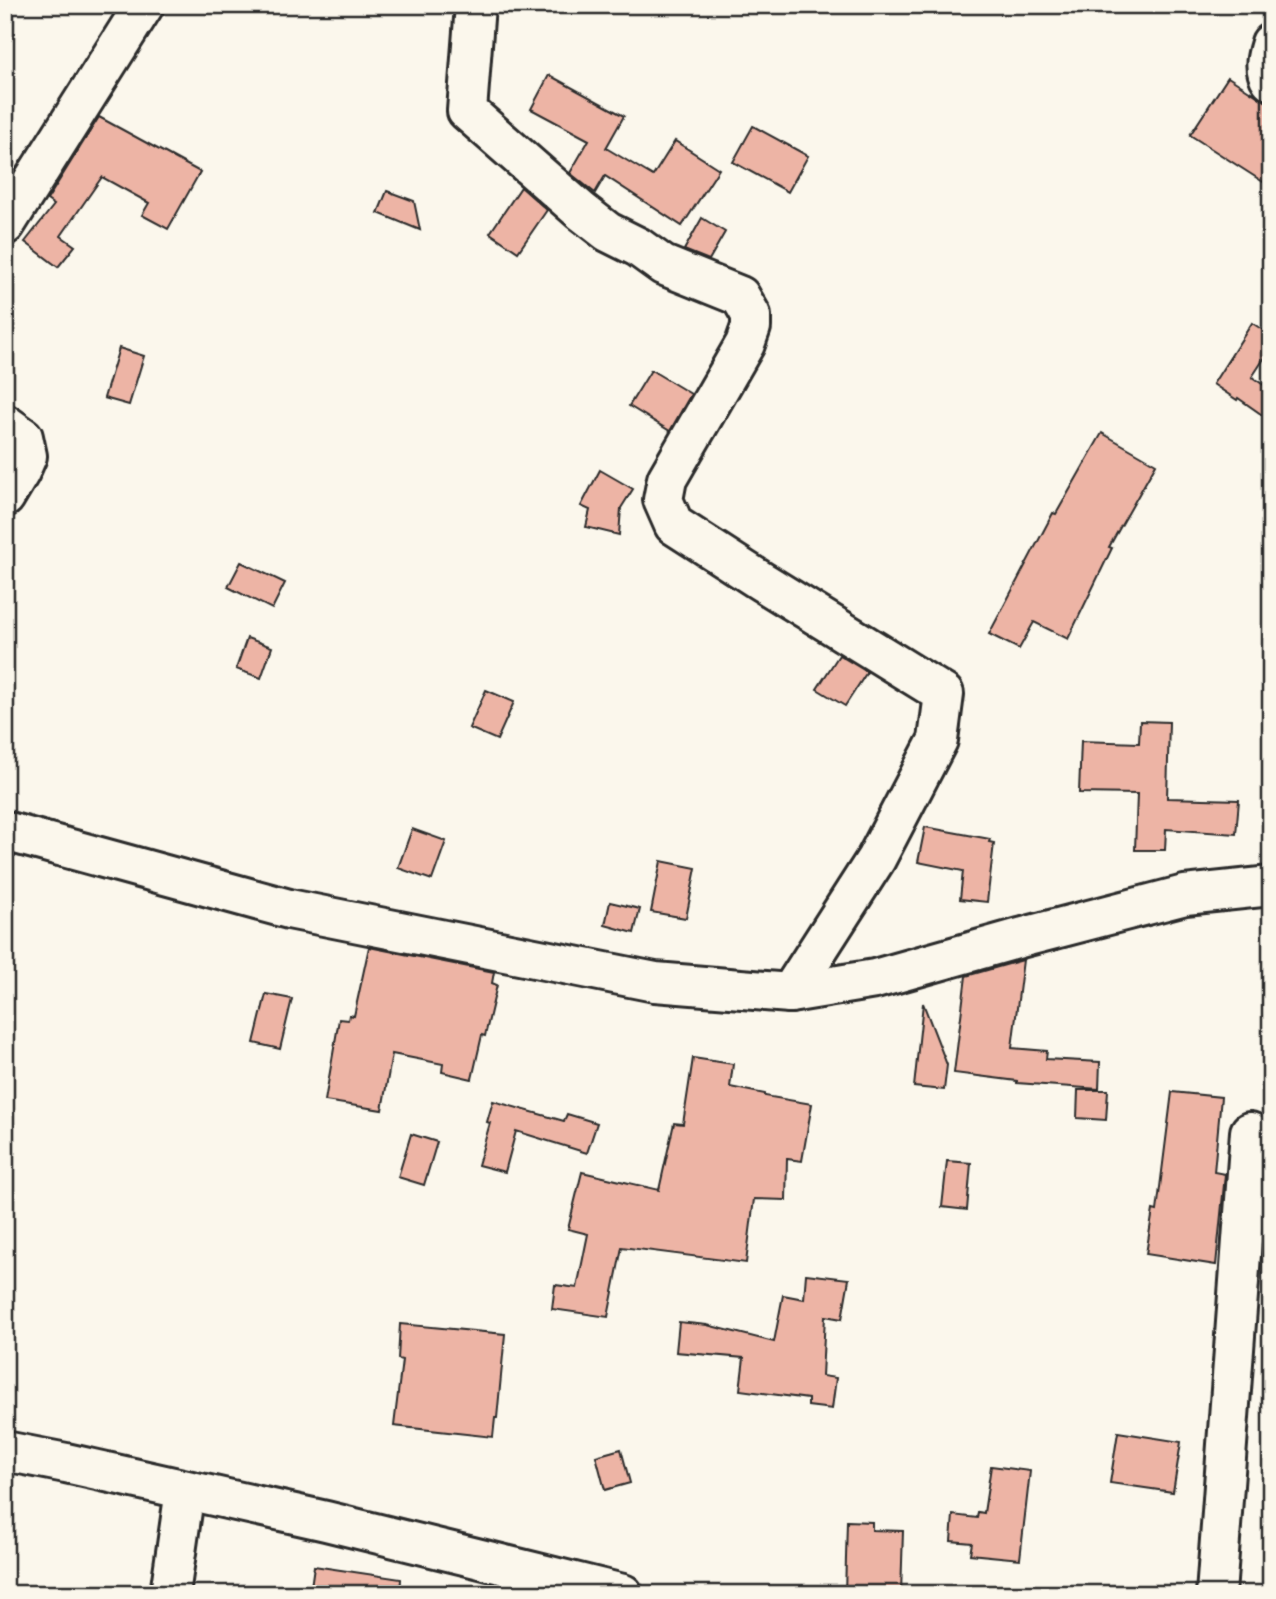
<svg xmlns="http://www.w3.org/2000/svg" width="1276" height="1599" font-family="Caveat,sans-serif">
	<style>
		.building { fill: #edb4a5; stroke: #2b2b2b; stroke-width: 2 }
		.lines { fill: none; stroke-linecap: round; stroke-linejoin: round }
		.minor-casing { stroke: #2b2b2b; stroke-width: 44 }
		.minor { stroke: #fbf7ec; stroke-width: 38 }
	</style>
	<rect width="100%" height="100%" fill="#fbf7ec"/>
	<filter id="ink" filterUnits="userSpaceOnUse"><feTurbulence type="fractalNoise" baseFrequency=".0143" numOctaves="2"/><feDisplacementMap in="SourceGraphic" scale="14" xChannelSelector="R" yChannelSelector="G"/><feConvolveMatrix kernelMatrix="1 2 1 2 8 2 1 2 1" color-interpolation-filters="sRGB"/></filter>
	<g filter="url(#ink)">
		<!-- building -->
		<g class="building">
			<path d="M549,75L624,116L606,148L653,176L675,141L719,169L682,226L605,176L595,193L570,173L589,140L531,109Z"/>
			<path d="M1228,77L1271,105V187L1190,135Z"/>
			<path d="M99,117L200,172L168,229L142,215L149,203L102,177L61,236L75,246L58,267L25,242L54,205L47,200Z"/>
			<path d="M753,126L808,156L788,192L733,162Z"/>
			<path d="M521,187L547,210L518,252L490,233Z"/>
			<path d="M387,191L414,201L420,230L378,213Z"/>
			<path d="M702,218L725,232L709,260L684,250Z"/>
			<path d="M1252,323L1271,335V348L1252,377L1271,390V421L1238,398L1237,400L1213,384Z"/>
			<path d="M119,348L144,356L129,405L104,398Z"/>
			<path d="M651,370L691,394L670,431L629,406Z"/>
			<path d="M1102,433L1156,464L1109,547L1112,548L1068,639L1034,622L1019,649L989,634L1053,513L1056,514Z"/>
			<path d="M600,470L633,489L621,508L619,535L586,527L590,510L581,506Z"/>
			<path d="M241,562L285,583L272,609L228,587Z"/>
			<path d="M247,638L272,647L261,678L236,669Z"/>
			<path d="M839,655L867,672L845,706L817,689Z"/>
			<path d="M486,690L514,702L497,740L469,728Z"/>
			<path d="M1140,721L1169,722L1167,798L1239,800L1236,834L1166,829L1165,850H1135L1137,794L1079,793L1081,741L1139,743Z"/>
			<path d="M925,827L990,839L989,842L994,843L987,902L960,899L963,871L918,862Z"/>
			<path d="M412,829L446,841L432,880L398,868Z"/>
			<path d="M661,861L696,868L686,918L651,912Z"/>
			<path d="M610,902L640,909L634,933L605,925Z"/>
			<path d="M369,947L494,972L492,983L497,985L485,1036L482,1035L472,1079L442,1072L443,1064L392,1054L382,1110L325,1101L339,1019L348,1020L349,1015L354,1016Z"/>
			<path d="M1023,960L1012,1048L1047,1051L1046,1059L1100,1062L1099,1089L1017,1083V1081L954,1073L966,976Z"/>
			<path d="M266,994L292,999L280,1049L254,1043Z"/>
			<path d="M923,1003L947,1065L944,1090L914,1087Z"/>
			<path d="M693,1058L733,1064L730,1087L765,1094V1096L812,1104L802,1161L787,1159L786,1200L754,1199L746,1263L622,1247L608,1317L552,1309L555,1285L577,1288L588,1234L568,1229L582,1172L659,1190L674,1123L683,1124Z"/>
			<path d="M1078,1090H1108L1106,1120L1077,1118Z"/>
			<path d="M1172,1092L1221,1097L1214,1172L1225,1174L1216,1265L1146,1254L1153,1210L1157,1211Z"/>
			<path d="M493,1101L564,1121L567,1114L597,1123L587,1153L516,1131L505,1172L478,1165L490,1123L487,1122Z"/>
			<path d="M411,1134L437,1142L424,1185L398,1177Z"/>
			<path d="M947,1161L971,1163L967,1210L942,1207Z"/>
			<path d="M806,1274L849,1279L842,1319L825,1316L822,1376L836,1378L832,1409L808,1406V1399L740,1390L744,1358L676,1352L679,1322L707,1325L774,1342L783,1295L804,1299Z"/>
			<path d="M400,1324L505,1334L497,1418H495L493,1437L394,1426L402,1360L398,1359Z"/>
			<path d="M1118,1432L1181,1442L1173,1492L1110,1483Z"/>
			<path d="M621,1449L630,1483L605,1490L596,1456Z"/>
			<path d="M991,1466L1030,1471L1020,1559L970,1554L972,1543L951,1541L953,1515L977,1518L978,1512L984,1513Z"/>
			<path d="M847,1521L872,1522V1530L903,1531L901,1594H845Z"/>
			<path d="M314,1566L401,1579L400,1594H310Z"/>
		</g>
		<g class="lines">
			<!-- minor casing -->
			<g class="minor-casing">
				<g id="minor">
					<path d="M475,5L467,111L581,211L608,232L638,247L663,265L740,296L751,315V327L745,344L667,479L663,500L674,525L761,581L944,694L938,740L876,859L790,993"/>
					<path d="M1271,43C1267,56 1263,68 1271,80"/>
					<path d="M5,225L144,5"/>
					<path d="M5,424L23,437L27,456L20,472L5,497"/>
					<path d="M5,831L289,909L655,982L790,993L875,979L1020,938L1185,895L1271,886"/>
					<path d="M5,1451L66,1463L326,1521L623,1594"/>
					<path d="M170,1594L185,1490"/>
					<path d="M1216,1594L1250,1132"/>
				</g>
			</g>
			<!-- minor -->
			<use href="#minor" class="minor"/>
		</g>
	</g>
	<!-- margin -->
	<rect width="1276" height="1599" fill="none" stroke="#fbf7ec" stroke-width="28"/>
	<rect x="14" y="14" width="1248" height="1571" fill="none" stroke="#2b2b2b" stroke-width="2.5" filter="url(#ink)"/>
</svg>
